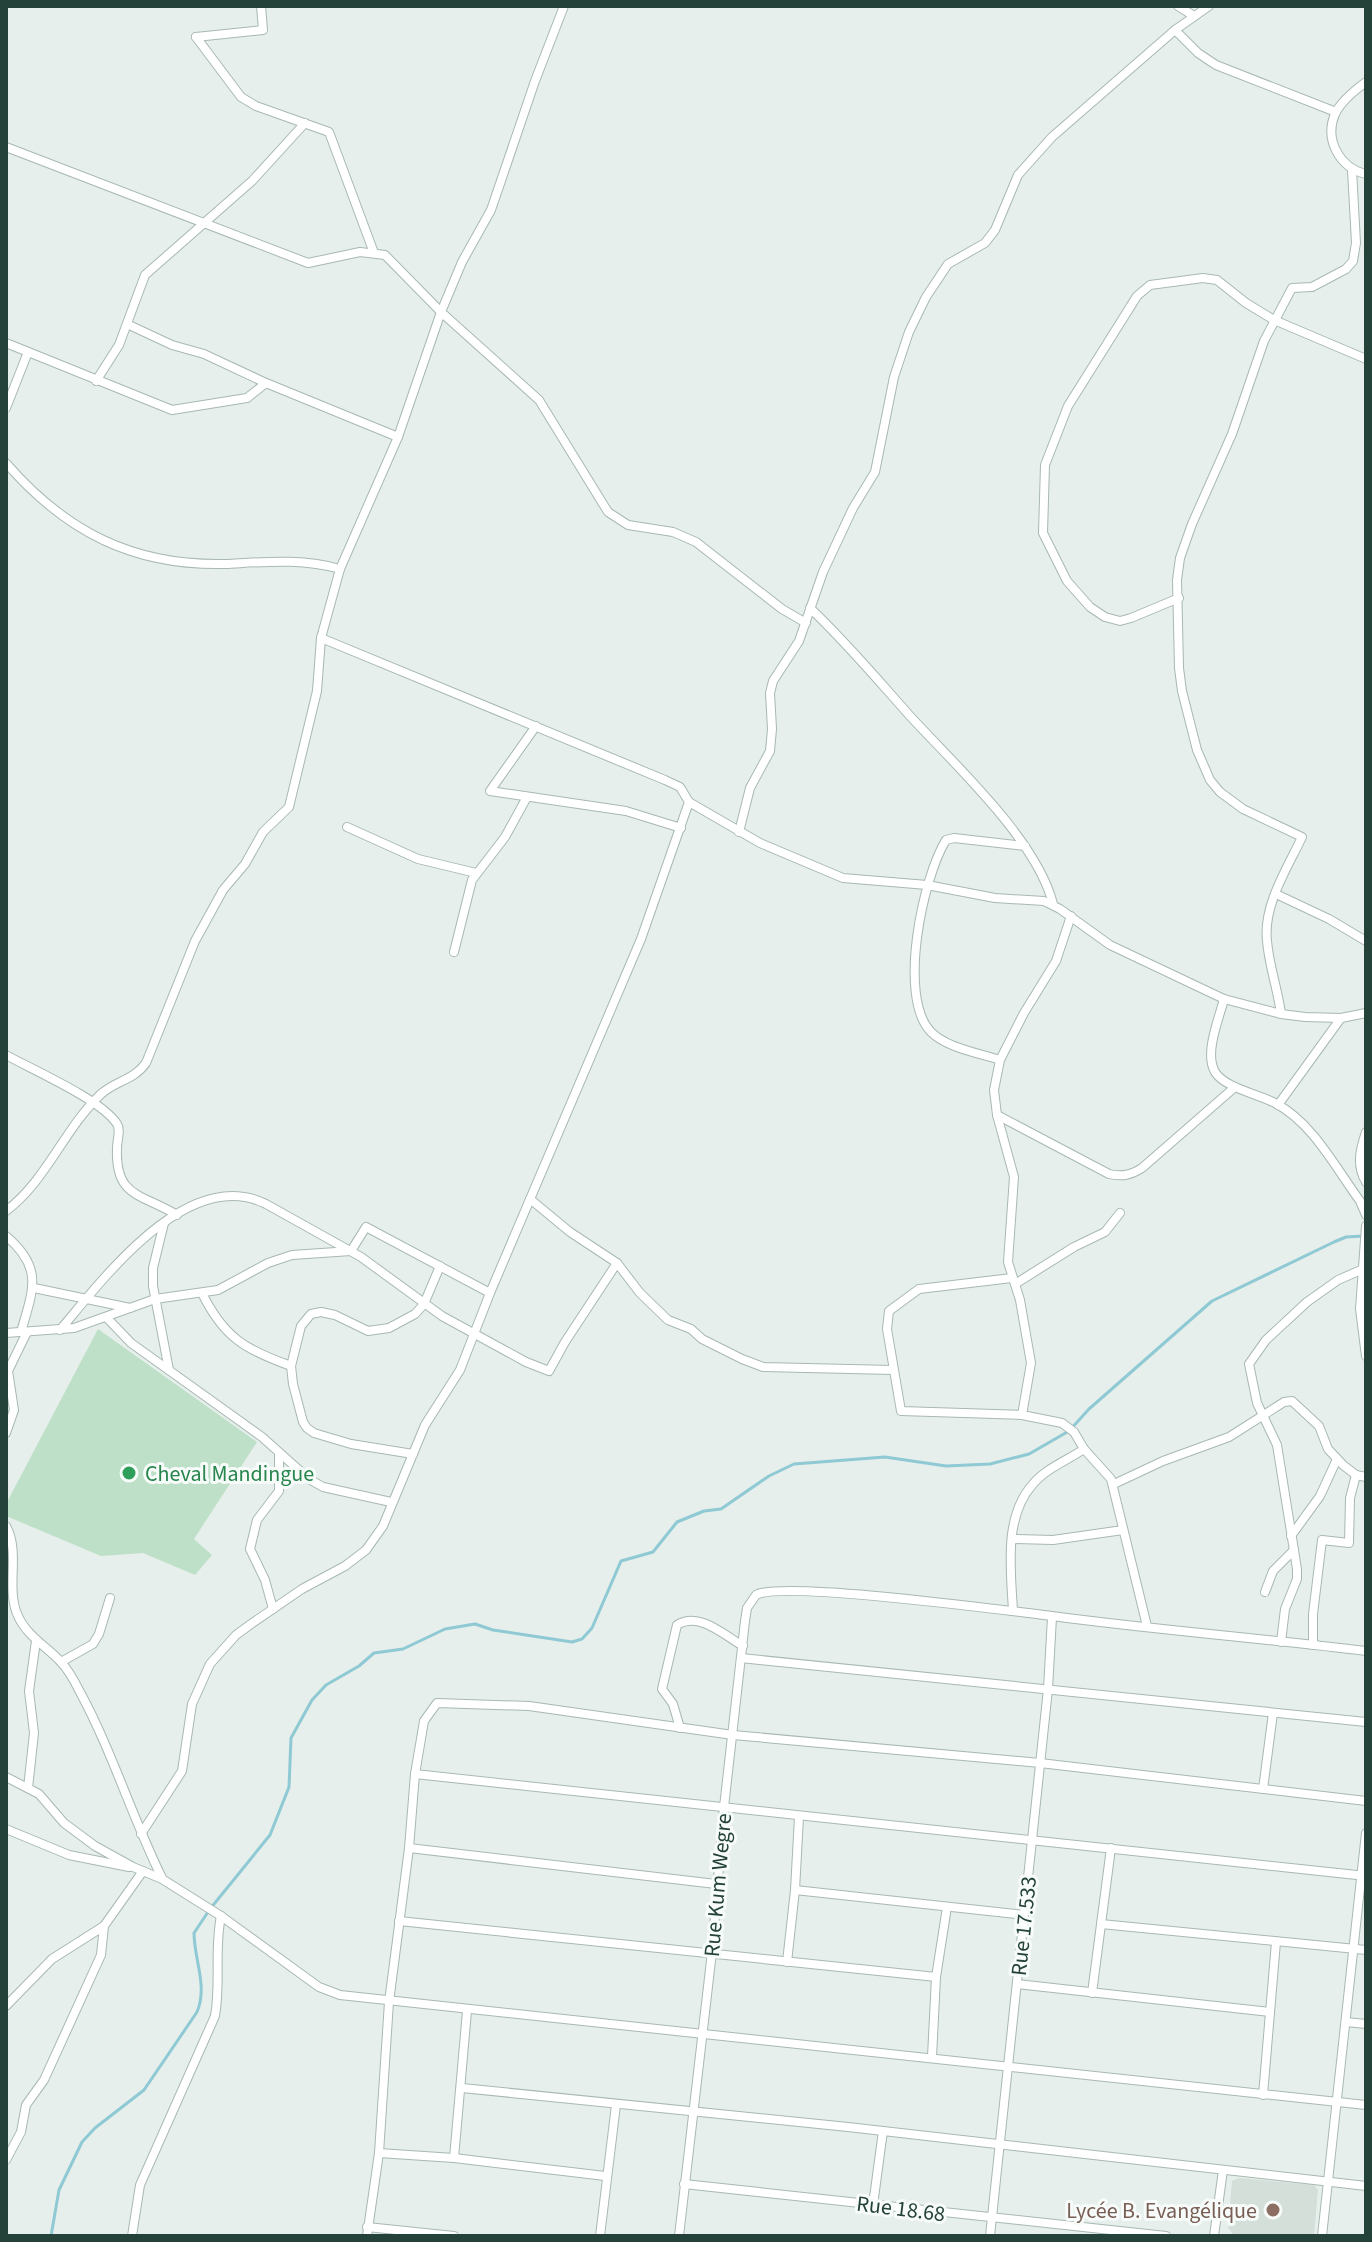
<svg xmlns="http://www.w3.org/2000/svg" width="1372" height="2242" font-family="'Source Sans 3',sans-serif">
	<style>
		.built { fill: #d4dfda }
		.green { fill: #bfe0c8 }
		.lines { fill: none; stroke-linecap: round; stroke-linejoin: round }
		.stream { stroke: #8ec9d4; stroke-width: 3 }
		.street-casing { stroke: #a8b8b2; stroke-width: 10 }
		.street { stroke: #fff; stroke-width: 8 }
		.leisure-dot { fill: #2e9e5b; stroke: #f7fbf9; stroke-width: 3 }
		.education-dot { fill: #8d6e63; stroke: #f7fbf9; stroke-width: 3 }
		.labels { text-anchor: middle; stroke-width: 6; stroke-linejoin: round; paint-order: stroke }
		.leisure-label { font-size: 22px; fill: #27864d; stroke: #f7fbf9; text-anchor: start }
		.street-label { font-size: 22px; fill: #24423a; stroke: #f7fbf9 }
		.education-label { font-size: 22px; fill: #785e54; stroke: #f7fbf9; text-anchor: end }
	</style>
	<rect width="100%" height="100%" fill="#e6efeb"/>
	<!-- built -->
	<path class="built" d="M1239,2178L1314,2185L1318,2190L1314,2236L1233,2234L1228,2228L1232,2181Z"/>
	<!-- green -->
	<path class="green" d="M98,1329L257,1442L194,1539L212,1555L195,1575L143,1553L101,1556L6,1516V1504Z"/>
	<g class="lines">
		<!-- stream -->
		<path class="stream" d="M51,2236L59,2190L82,2142L95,2128L144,2090L197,2012C208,1986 194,1959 194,1933L210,1909L270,1835L289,1787L291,1738L312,1700L326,1685L359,1666L374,1653L403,1649L445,1629L475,1624L493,1630L572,1642L582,1639L592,1628L621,1561L653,1552L677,1522L704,1511L721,1509L769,1476L794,1464L885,1457L946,1466L990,1464L1029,1454L1069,1431L1089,1409L1212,1301L1334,1242L1346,1237L1364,1236"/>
		<!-- street casing -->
		<g class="street-casing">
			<g id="street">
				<path d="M1178,6L1194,16"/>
				<path d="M1175,30L1198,53L1216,65L1336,112"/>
				<path d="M196,37L241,97L256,106L329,132L374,253"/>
				<path d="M196,37L263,30L261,6"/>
				<path d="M1366,82C1355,90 1341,101 1335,114C1324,140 1340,168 1366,174"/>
				<path d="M6,147L308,263L360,252L385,255L441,312L539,400L608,512L628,525L673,532L696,542L782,609L806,623"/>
				<path d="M127,324L172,345L204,354L266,383"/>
				<path d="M6,343L172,410L247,398L266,383L398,437"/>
				<path d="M96,381L119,345L145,275L252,181L305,123"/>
				<path d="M6,408L28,352"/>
				<path d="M6,463C66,532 133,566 225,564C265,562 302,558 340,569"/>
				<path d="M1179,598L1131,618L1120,621L1105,617L1090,607L1067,581L1043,533L1045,465L1068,406L1137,296L1150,285L1203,278L1217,280L1246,303L1274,320L1366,359"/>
				<path d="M810,608C846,642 877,679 910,716C955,765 1037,840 1053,904"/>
				<path d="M536,726L490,791L626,811L681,828"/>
				<path d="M689,802L760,843L843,878L927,885L995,898L1044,901L1060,909L1110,945L1224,999L1281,1014L1305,1017L1341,1018L1366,1013"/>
				<path d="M347,827L418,859L476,873"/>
				<path d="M739,832L750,788L770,751L772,729L770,693L773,681L799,641L823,572L853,508L875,472L894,377L909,332L926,297L948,264L985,243L995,230L1018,175L1052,137L1175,30L1209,6"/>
				<path d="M1276,894L1329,919L1366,941"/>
				<path d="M1071,916L1056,961L1024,1013L1000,1060L994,1090L997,1115L1014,1177L1008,1262L1020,1300L1031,1363L1022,1415L1062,1423L1074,1432L1084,1449L1111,1479L1147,1626"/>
				<path d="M454,952L472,880L505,837L527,797"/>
				<path d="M1224,999C1219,1019 1204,1053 1215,1072C1225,1088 1258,1094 1275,1103C1313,1123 1335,1167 1360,1201L1366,1215"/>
				<path d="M1281,1014C1278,990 1269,966 1267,941C1263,905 1287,869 1302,837L1243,809L1220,792L1210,780L1197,750L1182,691L1179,668L1177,580L1180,558L1192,524L1232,434L1264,341L1292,288L1312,287L1346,269L1353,261L1356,243L1352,170"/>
				<path d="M6,1055C33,1070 102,1100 117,1124C121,1130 117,1140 117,1148C115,1197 140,1193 177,1215"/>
				<path d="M1000,1060C979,1053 947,1048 931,1032C897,997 923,877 946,840L954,838L1025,846"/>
				<path d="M1278,1105L1341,1018"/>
				<path d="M997,1115L1109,1174C1122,1177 1131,1175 1142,1168L1235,1087"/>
				<path d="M1366,1132C1360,1150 1356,1165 1366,1182"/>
				<path d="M530,1199L570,1232L617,1263L640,1293L668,1320L691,1329L702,1339L742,1359L763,1367L893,1370"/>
				<path d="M6,1211C47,1180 64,1129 101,1094C115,1081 134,1080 146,1063L195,941L223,890L245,864L263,832L289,807L317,691L321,638"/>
				<path d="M164,1223L153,1268V1286L169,1370"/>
				<path d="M1366,1226L1360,1309L1366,1356"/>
				<path d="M6,1236C44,1268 33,1290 21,1332"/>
				<path d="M1012,1278L919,1289L889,1311L887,1329L901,1411L1022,1415"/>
				<path d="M1015,1284L1074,1247L1105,1232L1120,1213"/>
				<path d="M34,1288L130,1308"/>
				<path d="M202,1293C224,1338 246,1350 291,1366"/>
				<path d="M107,1318L131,1343L262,1437L309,1479L323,1487L391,1502"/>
				<path d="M60,1330C104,1278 188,1165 266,1204L361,1257L442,1316L526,1362L549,1371L565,1342L617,1263"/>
				<path d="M6,1333L74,1328L155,1299L218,1290L268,1263L292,1255L351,1251L366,1227L490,1293"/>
				<path d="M6,1433L14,1410L8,1371L27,1332"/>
				<path d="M413,1454L351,1444L314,1433L307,1428L303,1422L293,1384L291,1366L301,1326L311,1314L321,1312L335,1315L368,1331L389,1328L415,1314L424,1304L440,1266"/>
				<path d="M1114,1484L1163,1461L1229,1437L1284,1402L1292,1401L1319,1426L1328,1449L1343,1465L1356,1475L1366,1477"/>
				<path d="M6,1526C21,1553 5,1588 18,1616C27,1636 46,1646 60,1661C68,1669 75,1682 80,1692C112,1751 132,1817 162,1878"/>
				<path d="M1291,1536L1320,1496L1337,1459"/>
				<path d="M1013,1539L1053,1540L1123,1530"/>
				<path d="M1265,1592L1273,1571L1294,1550"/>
				<path d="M273,1609L265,1580L250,1549L257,1520L279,1491V1455"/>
				<path d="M1013,1611C1011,1571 1003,1517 1033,1484C1045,1469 1068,1460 1084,1449"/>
				<path d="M1281,1642L1285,1609L1297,1579V1569L1277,1445L1257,1403L1249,1364L1266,1340L1307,1302L1338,1280L1361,1270"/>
				<path d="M1313,1645V1614L1322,1540L1349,1543L1350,1498L1356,1475"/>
				<path d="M741,1658L1366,1722"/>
				<path d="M61,1662L93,1644L99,1634L110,1598"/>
				<path d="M680,1728L673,1704L662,1689L677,1625C699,1611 724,1635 743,1646"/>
				<path d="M415,1774L1366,1876"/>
				<path d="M6,1777L39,1794L64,1823L95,1846L133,1867L162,1879L221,1916L319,1987L340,1995L1366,2105"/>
				<path d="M28,1788L34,1733L29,1691L36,1641"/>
				<path d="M1263,1789L1273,1713"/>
				<path d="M6,1829L69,1855L129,1867"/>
				<path d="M141,1834L182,1771L192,1704L210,1664L236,1635L251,1624L302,1589L345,1566L366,1550L383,1526L425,1425L460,1370L490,1293L641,939L689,802L680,787L665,780L321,638L340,569L398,437L441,312L462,262L491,210L535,81L564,6"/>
				<path d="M409,1848L716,1884"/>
				<path d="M795,1890L1024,1915"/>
				<path d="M399,1921L936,1977"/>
				<path d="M1101,1924L1366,1950"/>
				<path d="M787,1962L795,1890L799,1817"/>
				<path d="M1017,1984L1270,2012"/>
				<path d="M1092,1993L1111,1848"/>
				<path d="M6,2006L52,1959L104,1926L143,1871"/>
				<path d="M1346,2022L1366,2024"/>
				<path d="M932,2057L936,1977L947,1907"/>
				<path d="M462,2088L848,2127L1366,2186"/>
				<path d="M1263,2095L1276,1942"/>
				<path d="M379,2153L454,2158L605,2176"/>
				<path d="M454,2158L467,2011"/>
				<path d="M6,2160L21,2132L26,2105L44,2080L101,1955L104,1926"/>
				<path d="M684,2184L1166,2236"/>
				<path d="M873,2205L883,2131"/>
				<path d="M367,2227L454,2236"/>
				<path d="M132,2236L140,2185L215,2016C221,1983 214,1949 221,1916"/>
				<path d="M367,2236L379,2153L389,2002L409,1848L415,1774L424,1721L437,1703L529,1706L733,1735L1040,1763L1366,1801"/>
				<path d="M600,2236L616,2105"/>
				<path d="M679,2236L712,1952L724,1807L745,1621L747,1608L756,1595C781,1580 1009,1611 1052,1616C1156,1630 1261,1638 1366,1651"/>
				<path d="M990,2236L1048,1689L1052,1617"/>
				<path d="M1214,2236L1223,2170"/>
				<path d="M1322,2236L1366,1833"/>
			</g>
		</g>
		<!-- street -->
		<use href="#street" class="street"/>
	</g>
	<!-- markers -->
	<circle class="leisure-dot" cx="129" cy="1473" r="8"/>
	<circle class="education-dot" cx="1273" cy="2210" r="8"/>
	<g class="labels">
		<!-- leisure labels -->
		<g class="leisure-label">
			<text x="145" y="1481">Cheval Mandingue</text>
		</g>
		<!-- street labels -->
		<g class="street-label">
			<text transform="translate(717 1885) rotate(-85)" y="8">Rue Kum Wegre</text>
			<text transform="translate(1023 1926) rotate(-84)" y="8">Rue 17.533</text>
			<text transform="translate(901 2208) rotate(7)" y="8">Rue 18.68</text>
		</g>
		<!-- education labels -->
		<g class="education-label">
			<text x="1257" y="2218">Lycée B. Evangélique</text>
		</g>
	</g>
	<!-- border -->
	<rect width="1372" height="2242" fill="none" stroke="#24423a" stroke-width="16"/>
</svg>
